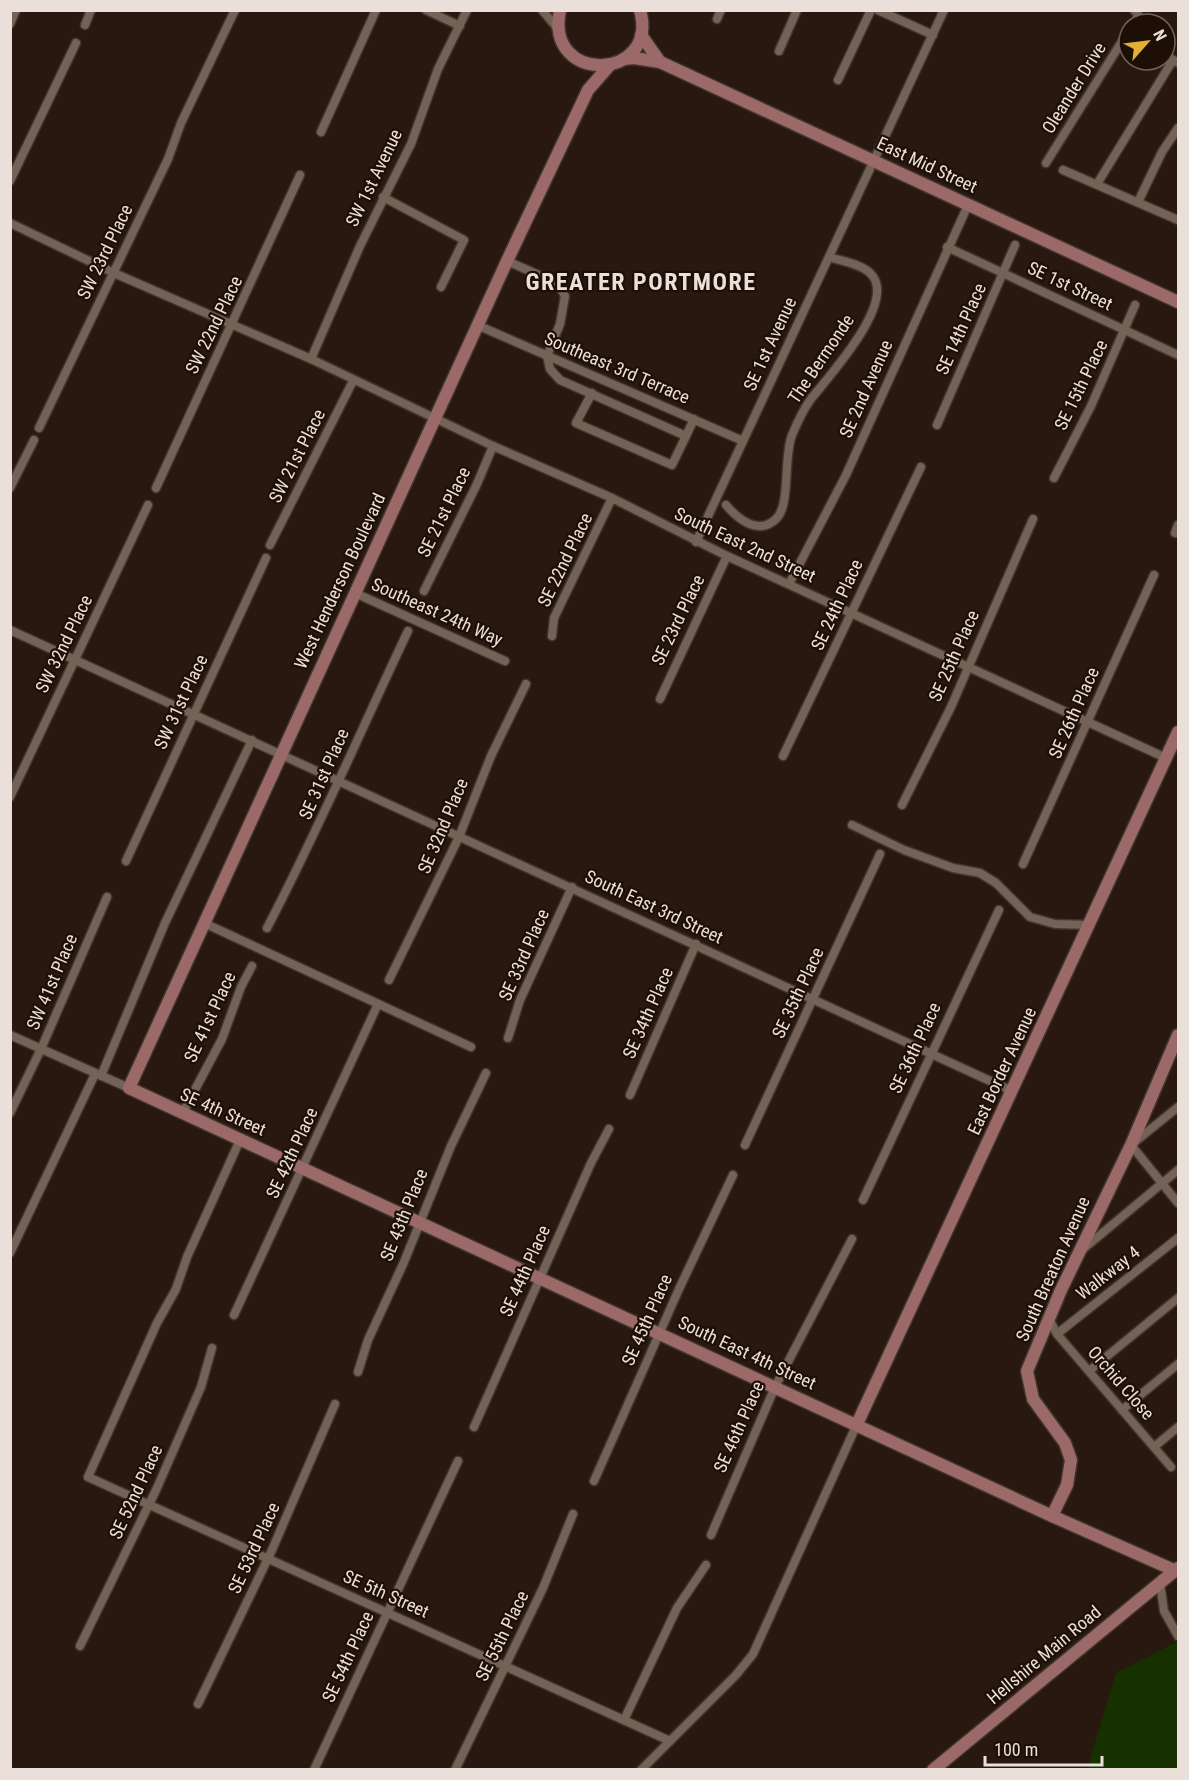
<svg xmlns="http://www.w3.org/2000/svg" width="1189" height="1780" font-family="'Roboto Condensed',sans-serif">
	<style>
		.green { fill: #163000 }
		.lines { fill: none; stroke-linecap: round; stroke-linejoin: round }
		.street-casing { stroke: #403430; stroke-width: 11 }
		.secondary-casing { stroke: #403430; stroke-width: 15 }
		.street { stroke: #756257; stroke-width: 8 }
		.secondary { stroke: #9c6969; stroke-width: 12 }
		.labels { text-anchor: middle; stroke-width: 4.5; stroke-linejoin: round; paint-order: stroke }
		.street-label { font-size: 18px; fill: #eadfd9; stroke: #1e0f06 }
		.district-label { font-size: 24px; font-weight: bold; letter-spacing: 1.5px; fill: #eadfd9; stroke: #1e0f06 }
	</style>
	<rect width="100%" height="100%" fill="#28180f"/>
	<!-- green -->
	<path class="green" d="M1178,1641V1769H1087L1116,1673Z"/>
	<g class="lines">
		<!-- street casing -->
		<g class="street-casing">
			<g id="street">
				<path d="M426,10L460,26"/>
				<path d="M542,10L558,29"/>
				<path d="M878,10L933,35"/>
				<path d="M1134,10L1138,14L1136,24"/>
				<path d="M717,19L721,10"/>
				<path d="M10,24L16,10"/>
				<path d="M85,25L91,10"/>
				<path d="M779,51L797,10"/>
				<path d="M1165,55L1178,63"/>
				<path d="M838,80L871,10"/>
				<path d="M321,132L376,10"/>
				<path d="M1046,163L1129,30"/>
				<path d="M1063,170L1178,220"/>
				<path d="M10,181L76,43"/>
				<path d="M1097,184L1173,60"/>
				<path d="M383,197L464,240L441,287"/>
				<path d="M1138,202L1162,152L1178,128"/>
				<path d="M10,223L114,273L311,359L493,446L612,498L727,556L1166,758"/>
				<path d="M947,247L1178,355"/>
				<path d="M507,261L550,280L559,286L565,296L560,324L547,356L550,369L560,380L686,436L672,465L576,423L592,393"/>
				<path d="M477,325L743,441"/>
				<path d="M311,359L360,246L411,144L438,69L467,10"/>
				<path d="M937,425L1015,245"/>
				<path d="M39,428L168,159L181,123L235,10"/>
				<path d="M686,436L694,419"/>
				<path d="M1054,478L1091,406L1135,305"/>
				<path d="M10,488L34,440"/>
				<path d="M156,488L300,175"/>
				<path d="M726,505C738,519 758,536 776,519C791,505 783,458 792,435C797,423 803,410 811,399C828,377 898,302 871,274C862,264 841,261 829,257"/>
				<path d="M1175,533L1178,525"/>
				<path d="M696,542L944,10"/>
				<path d="M270,545L353,381"/>
				<path d="M789,584L846,475L968,205"/>
				<path d="M424,591L477,484L493,446"/>
				<path d="M355,593L505,661"/>
				<path d="M10,630C345,781 677,939 1012,1091"/>
				<path d="M552,636L554,618L612,498"/>
				<path d="M660,699L727,556"/>
				<path d="M783,756L921,467"/>
				<path d="M10,797L148,505"/>
				<path d="M902,805L951,707L1033,519"/>
				<path d="M852,825L904,850L953,868L980,873L996,883L1030,917L1055,924L1090,925"/>
				<path d="M126,861L266,558"/>
				<path d="M1023,864L1154,575"/>
				<path d="M204,923L471,1047"/>
				<path d="M267,928C318,831 361,730 408,631"/>
				<path d="M389,980L459,837L491,756L526,684"/>
				<path d="M10,1035L129,1088"/>
				<path d="M508,1038L520,1000L572,887"/>
				<path d="M101,1076L165,923L252,740"/>
				<path d="M630,1095L696,944"/>
				<path d="M1178,1107L1131,1145L1178,1203"/>
				<path d="M10,1113L41,1049L107,897"/>
				<path d="M182,1114L222,1039L241,987L252,966"/>
				<path d="M240,1140L187,1257L176,1289L157,1323L88,1477L670,1741"/>
				<path d="M745,1145L880,854"/>
				<path d="M863,1200L999,910"/>
				<path d="M1082,1250L1178,1170"/>
				<path d="M10,1253L95,1074"/>
				<path d="M234,1315L378,1004"/>
				<path d="M1049,1319L1057,1334L1171,1467"/>
				<path d="M1057,1334L1178,1238"/>
				<path d="M1089,1371L1178,1298"/>
				<path d="M358,1372L368,1340L404,1262L451,1146L486,1073"/>
				<path d="M1122,1410L1178,1364"/>
				<path d="M474,1427L591,1163L609,1129"/>
				<path d="M1154,1447L1178,1427"/>
				<path d="M594,1481L679,1289L733,1175"/>
				<path d="M711,1535L775,1387L852,1239"/>
				<path d="M1160,1583L1164,1611L1178,1636"/>
				<path d="M80,1646L157,1488L201,1387L212,1348"/>
				<path d="M198,1704L272,1550L335,1404"/>
				<path d="M624,1720L677,1608L706,1565"/>
				<path d="M314,1770L458,1461"/>
				<path d="M455,1770L543,1588L573,1514"/>
				<path d="M641,1770L736,1675L753,1654L857,1424"/>
			</g>
		</g>
		<!-- secondary casing -->
		<g class="secondary-casing">
			<g id="secondary">
				<path d="M560,10C544,86 660,81 640,10"/>
				<path d="M641,35L660,62"/>
				<path d="M624,59L634,58L660,62L1178,302"/>
				<path d="M609,66L588,90L507,261L129,1088L1052,1516L1176,1571"/>
				<path d="M857,1424L1178,732"/>
				<path d="M1052,1516L1067,1485L1071,1460L1065,1443L1033,1399L1027,1371L1061,1290L1131,1145L1178,1035"/>
				<path d="M933,1770L1178,1568"/>
			</g>
		</g>
		<!-- street -->
		<use href="#street" class="street"/>
		<!-- secondary -->
		<use href="#secondary" class="secondary"/>
	</g>
	<g class="labels">
		<!-- street labels -->
		<g class="street-label">
			<text transform="translate(1074 88) rotate(-58)" y="6">Oleander Drive</text>
			<text transform="translate(927 165) rotate(25)" y="6">East Mid Street</text>
			<text transform="translate(374 178) rotate(-64)" y="6">SW 1st Avenue</text>
			<text transform="translate(105 252) rotate(-64)" y="6">SW 23rd Place</text>
			<text transform="translate(1070 286) rotate(25)" y="6">SE 1st Street</text>
			<text transform="translate(214 325) rotate(-64)" y="6">SW 22nd Place</text>
			<text transform="translate(961 329) rotate(-66)" y="6">SE 14th Place</text>
			<text transform="translate(770 344) rotate(-65)" y="6">SE 1st Avenue</text>
			<text transform="translate(821 359) rotate(-56)" y="6">The Bermonde</text>
			<text transform="translate(617 368) rotate(23)" y="6">Southeast 3rd Terrace</text>
			<text transform="translate(1081 385) rotate(-64)" y="6">SE 15th Place</text>
			<text transform="translate(866 389) rotate(-66)" y="6">SE 2nd Avenue</text>
			<text transform="translate(297 456) rotate(-63)" y="6">SW 21st Place</text>
			<text transform="translate(444 512) rotate(-64)" y="6">SE 21st Place</text>
			<text transform="translate(745 545) rotate(25)" y="6">South East 2nd Street</text>
			<text transform="translate(565 560) rotate(-64)" y="6">SE 22nd Place</text>
			<text transform="translate(340 581) rotate(-65)" y="6">West Henderson Boulevard</text>
			<text transform="translate(837 605) rotate(-65)" y="6">SE 24th Place</text>
			<text transform="translate(437 612) rotate(24)" y="6">Southeast 24th Way</text>
			<text transform="translate(678 620) rotate(-64)" y="6">SE 23rd Place</text>
			<text transform="translate(64 644) rotate(-64)" y="6">SW 32nd Place</text>
			<text transform="translate(954 656) rotate(-66)" y="6">SE 25th Place</text>
			<text transform="translate(181 702) rotate(-65)" y="6">SW 31st Place</text>
			<text transform="translate(1074 713) rotate(-66)" y="6">SE 26th Place</text>
			<text transform="translate(324 774) rotate(-66)" y="6">SE 31st Place</text>
			<text transform="translate(443 826) rotate(-67)" y="6">SE 32nd Place</text>
			<text transform="translate(654 907) rotate(25)" y="6">South East 3rd Street</text>
			<text transform="translate(524 955) rotate(-66)" y="6">SE 33rd Place</text>
			<text transform="translate(52 982) rotate(-67)" y="6">SW 41st Place</text>
			<text transform="translate(798 993) rotate(-65)" y="6">SE 35th Place</text>
			<text transform="translate(648 1013) rotate(-66)" y="6">SE 34th Place</text>
			<text transform="translate(210 1017) rotate(-65)" y="6">SE 41st Place</text>
			<text transform="translate(915 1048) rotate(-65)" y="6">SE 36th Place</text>
			<text transform="translate(1002 1071) rotate(-65)" y="6">East Border Avenue</text>
			<text transform="translate(223 1112) rotate(24)" y="6">SE 4th Street</text>
			<text transform="translate(292 1153) rotate(-65)" y="6">SE 42th Place</text>
			<text transform="translate(404 1215) rotate(-68)" y="6">SE 43th Place</text>
			<text transform="translate(1053 1269) rotate(-66)" y="6">South Breaton Avenue</text>
			<text transform="translate(525 1271) rotate(-66)" y="6">SE 44th Place</text>
			<text transform="translate(1108 1273) rotate(-38)" y="6">Walkway 4</text>
			<text transform="translate(647 1320) rotate(-66)" y="6">SE 45th Place</text>
			<text transform="translate(747 1353) rotate(25)" y="6">South East 4th Street</text>
			<text transform="translate(1121 1383) rotate(49)" y="6">Orchid Close</text>
			<text transform="translate(739 1427) rotate(-66)" y="6">SE 46th Place</text>
			<text transform="translate(136 1492) rotate(-65)" y="6">SE 52nd Place</text>
			<text transform="translate(254 1548) rotate(-65)" y="6">SE 53rd Place</text>
			<text transform="translate(386 1594) rotate(24)" y="6">SE 5th Street</text>
			<text transform="translate(502 1636) rotate(-64)" y="6">SE 55th Place</text>
			<text transform="translate(1044 1655) rotate(-40)" y="6">Hellshire Main Road</text>
			<text transform="translate(348 1657) rotate(-65)" y="6">SE 54th Place</text>
		</g>
		<!-- district labels -->
		<g class="district-label">
			<text x="641" y="290">GREATER PORTMORE</text>
		</g>
	</g>
	<!-- border -->
	<rect width="1189" height="1780" fill="none" stroke="#eadfd9" stroke-width="24"/>
	<!-- north arrow -->
	<g transform="translate(1147 42) rotate(62)"><circle r="28" fill="#1e0f06" stroke="#70625a" stroke-width="1.5"/>
	<path d="M0-4.5L10 22L0 15L-10 22Z" fill="#e2af34"/>
	<text y="-9" font-size="16" font-weight="bold" text-anchor="middle" fill="#eadfd9">N</text>
	</g>
	<!-- scale -->
	<path d="M985 1756v9h117v-9" fill="none" stroke="#eadfd9" stroke-width="3"/>
	<text x="994" y="1756" font-size="18" fill="#eadfd9" stroke="#1e0f06" stroke-width="4.5" paint-order="stroke">100 m</text>
</svg>
